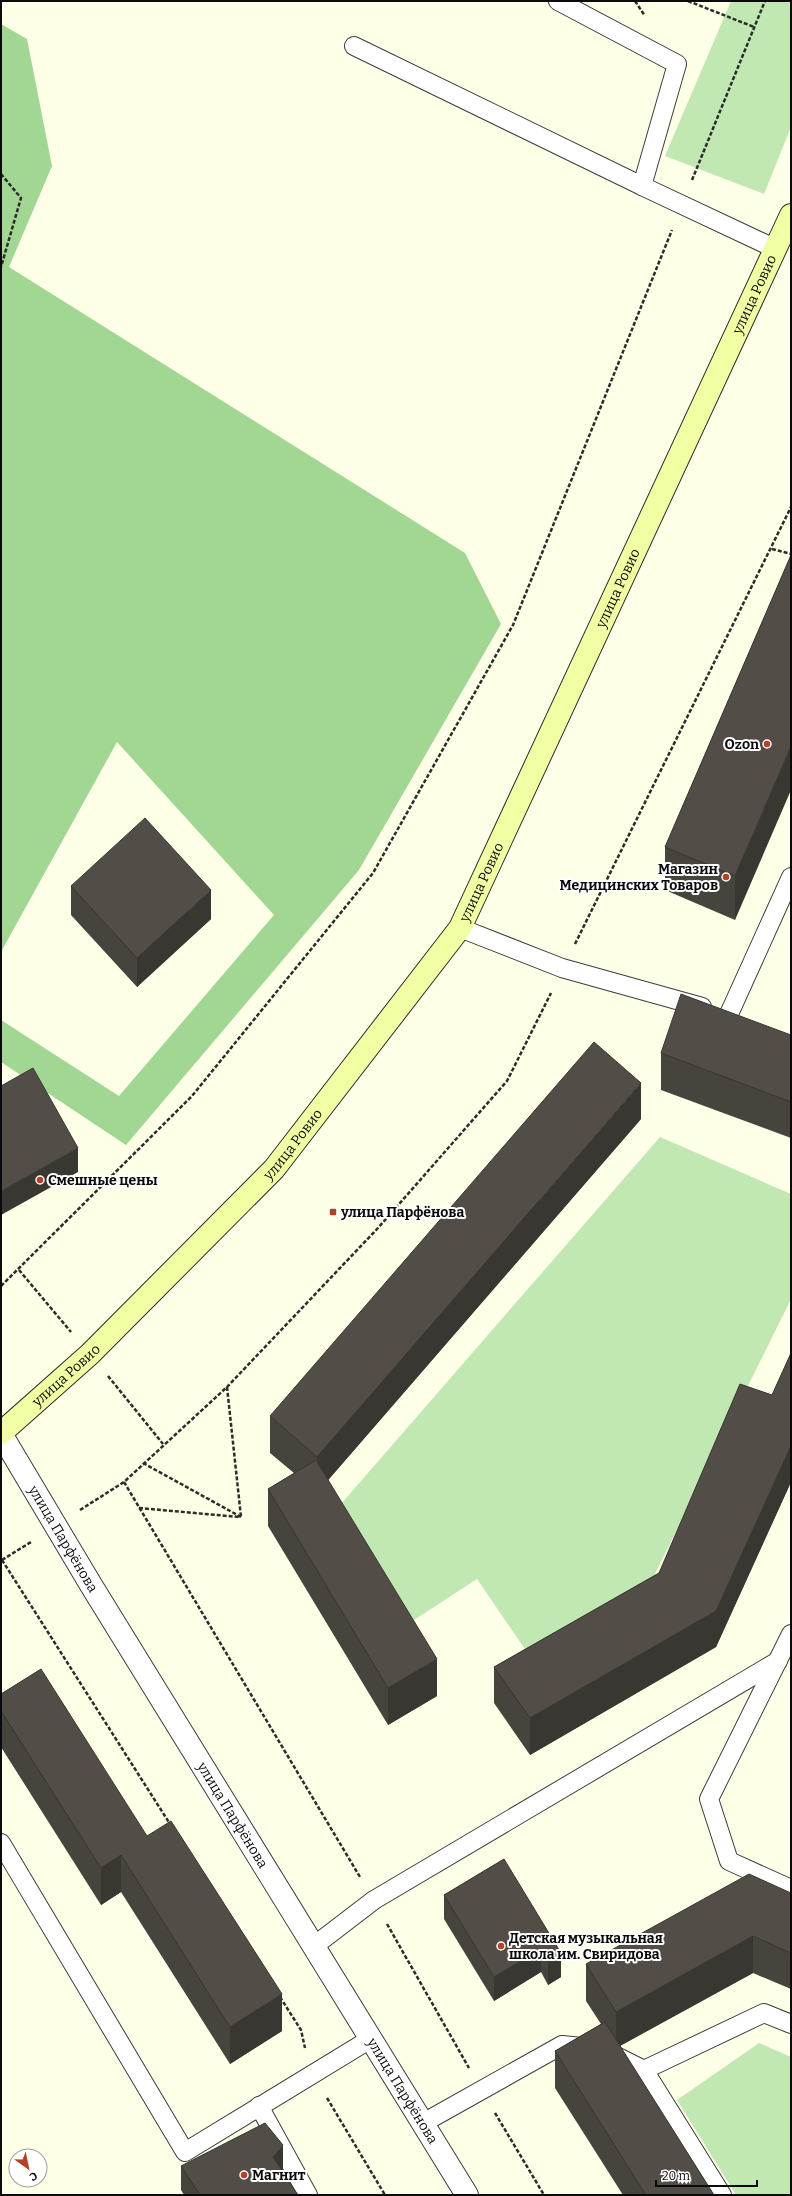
<svg xmlns="http://www.w3.org/2000/svg" width="792" height="2196" font-family="Bitter,serif">
	<style>
		.green { fill: #c1e7b3 }
		.forest { fill: #a1d792 }
		.lines { fill: none; stroke-linecap: round; stroke-linejoin: round }
		.service-casing { stroke: #3d3d3d; stroke-width: 20 }
		.tertiary-casing { stroke: #3d3d3d; stroke-width: 24 }
		.secondary-casing { stroke: #2c2c2c; stroke-width: 24 }
		.path { stroke: #2c2c2c; stroke-width: 2.5; stroke-dasharray: 4 2; stroke-linecap: butt }
		.service { stroke: #fff; stroke-width: 18 }
		.tertiary { stroke: #fff; stroke-width: 22 }
		.secondary { stroke: #f2fea3; stroke-width: 22 }
		.wall { fill: #47433d }
		.shaded-wall { fill: #393732 }
		.building { fill: #524e47; stroke: #393732 }
		.poi-dot { fill: #b64226; stroke: #fff; stroke-width: 1.5 }
		.labels { text-anchor: middle; stroke-width: 4; stroke-linejoin: round; paint-order: stroke }
		.street-label { font-size: 14px; fill: #0a0a0a; stroke: #fff }
		.poi-label { font-size: 14px; font-weight: bold; fill: #0a0a0a; stroke: #fff; text-anchor: start }
	</style>
	<rect width="100%" height="100%" fill="#feffe7"/>
	<!-- green -->
	<g class="green">
		<path d="M731,1H791V127L764,194L665,156Z"/>
		<path d="M660,1137L791,1194V1299L652,1580L527,1652L477,1579L414,1620L341,1504Z"/>
		<path d="M759,2043L791,2057V2195H736L677,2100Z"/>
	</g>
	<!-- forest -->
	<path class="forest" d="M1,24L27,39L52,166L9,267L465,553L501,624L359,870L126,1145L1,1062V1020L119,1096L274,915L117,742L1,952Z"/>
	<g class="lines">
		<!-- service casing -->
		<g class="service-casing">
			<g id="service">
				<path d="M558,1L677,64L642,186L776,249"/>
				<path d="M354,46L642,186"/>
				<path d="M460,928L562,968L702,1007"/>
				<path d="M729,1014L791,877"/>
				<path d="M791,1634L709,1799L729,1861L791,1889"/>
				<path d="M1,1843L185,2152L372,2038"/>
				<path d="M314,1946L374,1900L778,1661"/>
				<path d="M644,2070L722,2195"/>
				<path d="M259,2106L308,2195"/>
				<path d="M423,2123L562,2045L602,2049L644,2070L764,2013L791,2024"/>
			</g>
		</g>
		<!-- tertiary casing -->
		<g class="tertiary-casing">
			<g id="tertiary">
				<path id="s1" d="M1,1434L91,1585L467,2195"/>
			</g>
		</g>
		<!-- secondary casing -->
		<g class="secondary-casing">
			<g id="secondary">
				<path id="s2" d="M1,1433L90,1354L274,1169L460,928L791,215"/>
			</g>
		</g>
		<!-- path -->
		<g class="path">
			<path d="M635,1L645,16"/>
			<path d="M688,1L754,27"/>
			<path d="M1,174L21,198L1,267"/>
			<path d="M692,180L765,1"/>
			<path d="M772,549L791,554"/>
			<path d="M575,944L791,507"/>
			<path d="M19,1270L71,1332"/>
			<path d="M1,1286L192,1096L373,873L513,625L672,230"/>
			<path d="M108,1376L163,1444"/>
			<path d="M227,1387L241,1517"/>
			<path d="M143,1463L241,1517"/>
			<path d="M124,1482L360,1877"/>
			<path d="M139,1508L239,1517"/>
			<path d="M80,1510L124,1482L227,1387L378,1228L507,1081L551,993"/>
			<path d="M2,1560L31,1542"/>
			<path d="M2,1560L170,1824"/>
			<path d="M387,1924L469,2068"/>
			<path d="M280,1997L301,2030L305,2048"/>
			<path d="M327,2098L385,2195"/>
			<path d="M495,2113L544,2195"/>
		</g>
		<!-- service -->
		<use href="#service" class="service"/>
		<!-- tertiary -->
		<use href="#tertiary" class="tertiary"/>
		<!-- secondary -->
		<use href="#secondary" class="secondary"/>
	</g>
	<!-- wall -->
	<g class="wall">
		<path d="M791,555L735,920L665,890V847Z"/>
		<path d="M71,886L211,919L137,987L71,915Z"/>
		<path d="M791,1035V1138L661,1090V1053Z"/>
		<path d="M641,1119L328,1480L437,1696L388,1725L268,1526V1489L294,1473L270,1453V1416Z"/>
		<path d="M791,1353V1482L716,1647L530,1755L494,1703V1667L659,1573L772,1395Z"/>
		<path d="M1,1694L147,1836L282,2031L230,2064L121,1892L101,1905L1,1747Z"/>
		<path d="M504,1859L561,1977L548,1985L541,1972L494,2001L444,1919V1895Z"/>
		<path d="M791,1893V1989L753,1973L620,2046L714,2195H623L555,2088V2051L601,2024L586,2001V1964Z"/>
		<path d="M181,2166L283,2169L282,2170L298,2195H184L181,2190Z"/>
	</g>
	<!-- shaded-wall -->
	<g class="shaded-wall">
		<path d="M791,746V790L735,920V876Z"/>
		<path d="M211,890V919L137,987V958Z"/>
		<path d="M641,1083V1119L317,1493V1457Z"/>
		<path d="M78,1148V1172L1,1215V1191Z"/>
		<path d="M791,1446V1482L716,1647L530,1755V1718Z"/>
		<path d="M437,1659V1696L388,1725V1688Z"/>
		<path d="M121,1855V1892L101,1905V1868Z"/>
		<path d="M753,1936V1973L616,2048V2012Z"/>
		<path d="M541,1949V1972L494,2001V1977Z"/>
		<path d="M561,1953V1977L548,1985V1961Z"/>
		<path d="M282,1994V2031L230,2064V2027Z"/>
		<path d="M283,2145V2169L273,2181V2157Z"/>
	</g>
	<!-- building -->
	<g class="building">
		<path d="M791,555V746L735,876L665,847Z"/>
		<path d="M145,818L211,890L137,958L71,886Z"/>
		<path d="M681,994L791,1035V1102L661,1053Z"/>
		<path d="M594,1042L641,1083L317,1457L270,1416Z"/>
		<path d="M33,1068L78,1148L1,1191V1086Z"/>
		<path d="M791,1353V1446L716,1611L530,1718L494,1667L659,1573L740,1384L772,1395Z"/>
		<path d="M316,1460L437,1659L388,1688L268,1489Z"/>
		<path d="M41,1669L147,1836L171,1821L282,1994L230,2027L121,1855L101,1868L1,1711V1694Z"/>
		<path d="M504,1859L561,1953L548,1961L541,1949L494,1977L444,1895Z"/>
		<path d="M749,1874L791,1893V1953L753,1936L616,2012L586,1964Z"/>
		<path d="M605,2022L714,2195H646L555,2051Z"/>
		<path d="M265,2123L283,2145L273,2157L298,2195H200L181,2166Z"/>
	</g>
	<!-- markers -->
	<g class="poi-dot">
		<circle cx="767" cy="744" r="4"/>
		<circle cx="726" cy="877" r="4"/>
		<circle cx="40" cy="1180" r="4"/>
		<rect x="329" y="1208" width="8" height="8" rx="2"/>
		<circle cx="501" cy="1946" r="4"/>
		<circle cx="244" cy="2175" r="4"/>
	</g>
	<g class="labels">
		<!-- street labels -->
		<g class="street-label">
			<text dy="5" stroke="none"><textPath href="#s2" startOffset="1383">улица Ровио</textPath></text>
			<text dy="5" stroke="none"><textPath href="#s2" startOffset="1059">улица Ровио</textPath></text>
			<text dy="5" stroke="none"><textPath href="#s2" startOffset="735">улица Ровио</textPath></text>
			<text dy="5" stroke="none"><textPath href="#s2" startOffset="411">улица Ровио</textPath></text>
			<text dy="5" stroke="none"><textPath href="#s2" startOffset="87">улица Ровио</textPath></text>
			<text dy="5" stroke="none"><textPath href="#s1" startOffset="122">улица Парфёнова</textPath></text>
			<text dy="5" stroke="none"><textPath href="#s1" startOffset="446">улица Парфёнова</textPath></text>
			<text dy="5" stroke="none"><textPath href="#s1" startOffset="770">улица Парфёнова</textPath></text>
		</g>
		<!-- poi labels -->
		<g class="poi-label">
			<text x="759" y="749" text-anchor="end">Ozon</text>
			<text x="718" y="874" text-anchor="end">Магазин<tspan x="718" dy="16">Медицинских Товаров</tspan></text>
			<text x="48" y="1185">Смешные цены</text>
			<text x="341" y="1217">улица Парфёнова</text>
			<text x="509" y="1943">Детская музыкальная<tspan x="509" dy="16">школа им. Свиридова</tspan></text>
			<text x="252" y="2180">Магнит</text>
		</g>
	</g>
	<!-- border -->
	<rect width="792" height="2196" fill="none" stroke="#0a0a0a" stroke-width="4"/>
	<!-- north arrow -->
	<g transform="translate(28 2168) rotate(147)"><circle r="19" fill="#ffffff" stroke="#9d9d9d"/>
	<path d="M0-3L7 15L0 10L-7 15Z" fill="#b64226"/>
	<text y="-6" font-size="11" font-weight="bold" text-anchor="middle" fill="#0a0a0a">С</text>
	</g>
	<!-- scale -->
	<path d="M656 2180v6h101v-6" fill="none" stroke="#0a0a0a" stroke-width="2"/>
	<text x="662" y="2180" font-size="12" fill="#0a0a0a" stroke="#ffffff" stroke-width="3" paint-order="stroke">20 m</text>
</svg>
